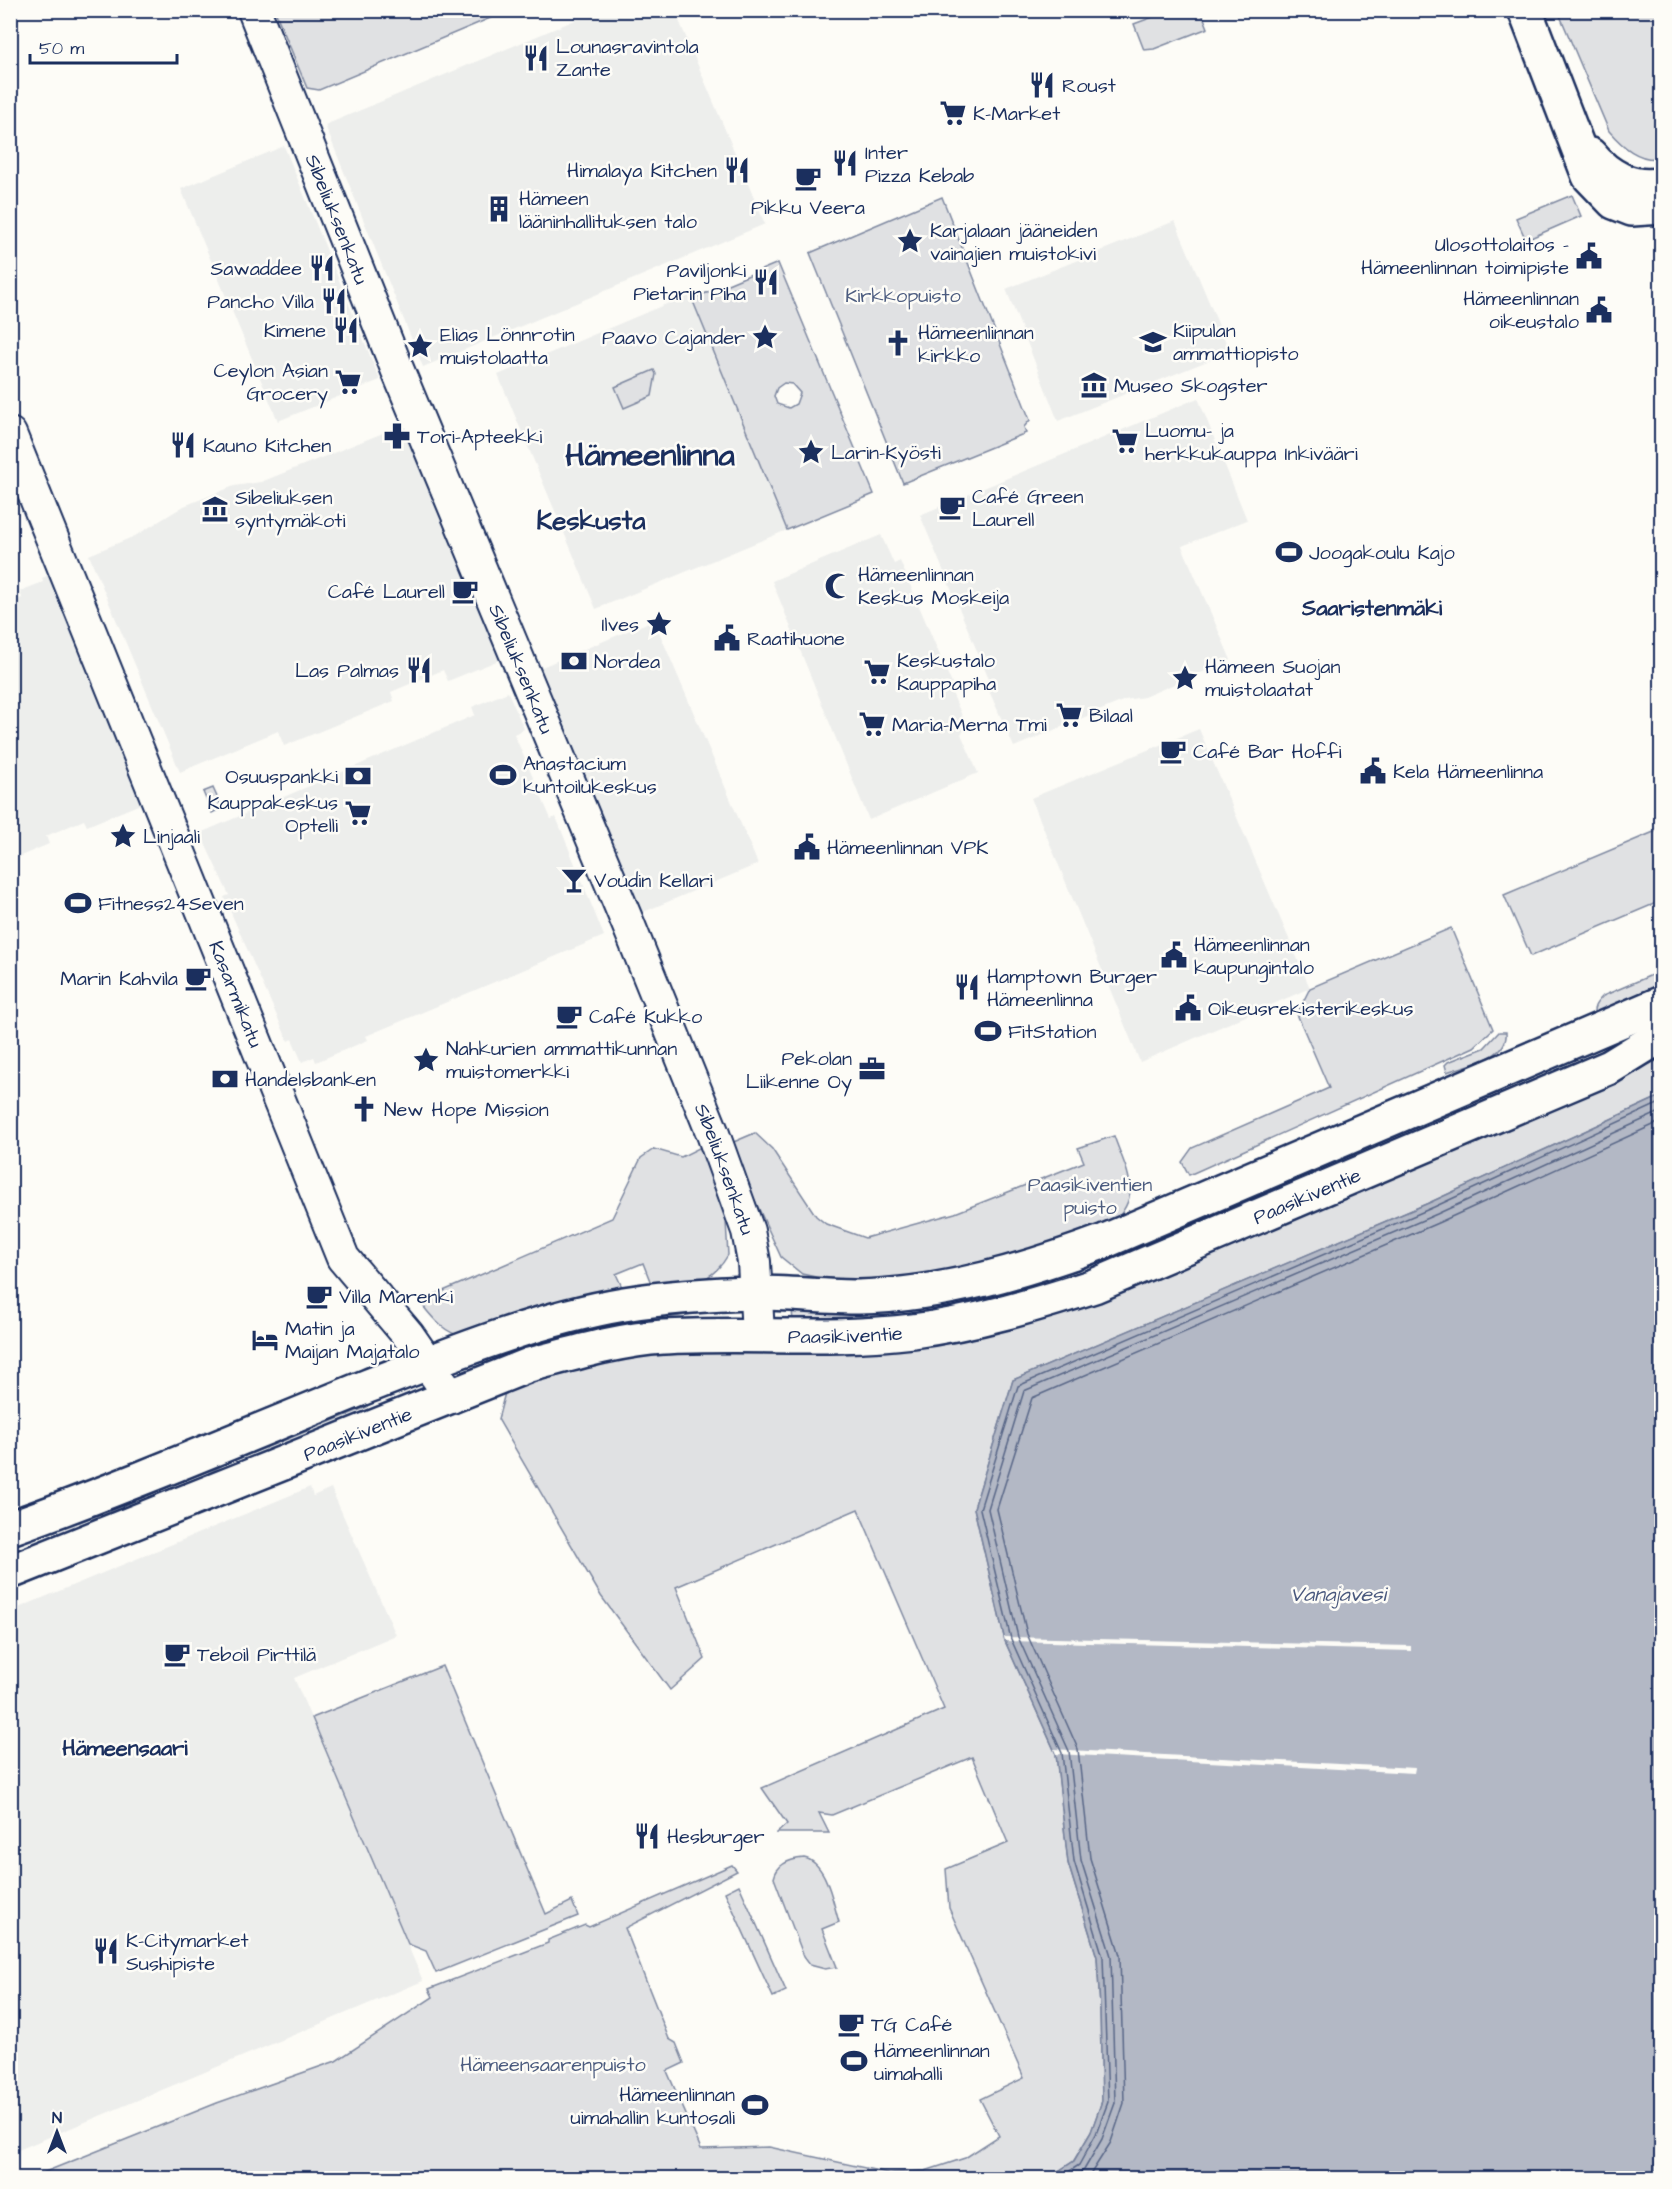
<svg xmlns="http://www.w3.org/2000/svg" width="1672" height="2189" font-family="'Architects Daughter',sans-serif">
	<style>
		.built { fill: #edeeec }
		.green { fill: #e0e1e3; stroke: #7e88a0; stroke-width: 1.5; fill-rule: evenodd }
		.water { fill: #b3b8c5; stroke: #76819c; stroke-width: 1.5 }
		.pier { fill: #fdfcf7 }
		.lines { fill: none; stroke-linecap: round; stroke-linejoin: round }
		.shore { stroke: #586687; stroke-width: 1.5 }
		.secondary-casing { stroke: #1b2f5e; stroke-width: 36 }
		.primary-casing { stroke: #1b2f5e; stroke-width: 38 }
		.secondary { stroke: #fdfcf7; stroke-width: 32 }
		.primary { stroke: #fdfcf7; stroke-width: 33 }
		.labels { text-anchor: middle; stroke-width: 5; stroke-linejoin: round; paint-order: stroke }
		.poi-label { font-size: 20px; fill: #1b2f5e; stroke: #fdfcf7; text-anchor: start }
		.street-label { font-size: 20px; fill: #1b2f5e; stroke: #fdfcf7 }
		.park-label { font-size: 20px; fill: #4c5c7f; stroke: #fdfcf7 }
		.water-label { font-size: 21px; font-style: italic; fill: #49587d; stroke: #fdfcf7 }
		.quarter-label { font-size: 22px; font-weight: bold; fill: #1b2f5e; stroke: #fdfcf7 }
		.district-label { font-size: 26px; font-weight: bold; fill: #1b2f5e; stroke: #fdfcf7 }
		.town-label { font-size: 32px; font-weight: bold; fill: #1b2f5e; stroke: #fdfcf7 }
	</style>
	<rect width="100%" height="100%" fill="#fdfcf7"/>
	<filter id="ink" filterUnits="userSpaceOnUse"><feTurbulence type="fractalNoise" baseFrequency=".0167" numOctaves="2"/><feDisplacementMap in="SourceGraphic" scale="12" xChannelSelector="R" yChannelSelector="G"/><feConvolveMatrix kernelMatrix="1 2 1 2 8 2 1 2 1" color-interpolation-filters="sRGB"/></filter>
	<g filter="url(#ink)">
		<!-- built -->
		<g class="built">
			<path d="M599,10L675,11L765,224L423,367L325,125Z"/>
			<path d="M284,146L380,380L278,421L181,189Z"/>
			<path d="M1175,221L1230,352L1058,421L1006,289Z"/>
			<path d="M690,294L787,530L596,609L498,375Z"/>
			<path d="M1198,398L1247,520L1182,546L1231,660L1144,697L1125,700L1014,747L986,684L990,682L920,515Z"/>
			<path d="M403,425L499,660L448,681L443,670L391,692L394,701L284,746L278,731L180,772L89,555L135,536L184,506L234,486L261,482Z"/>
			<path d="M881,535L894,564L900,561L952,684L949,686L967,727L961,734L978,773L869,820L772,581Z"/>
			<path d="M49,575L92,686L103,702L143,803L87,826L84,820L46,836L49,844L11,860V602L22,598L20,591L43,582L42,578Z"/>
			<path d="M654,620L758,864L641,913L537,669Z"/>
			<path d="M508,692L524,729L514,734L551,819L556,817L604,936L366,1036L368,1040L316,1062L314,1057L302,1062L292,1039L288,1041L224,897L229,895L200,833L475,715L472,707Z"/>
			<path d="M1199,729L1310,988L1140,1062L1031,798Z"/>
			<path d="M310,1487L313,1496L331,1488L396,1635L294,1678L423,1981L11,2153V1611Z"/>
		</g>
		<!-- green -->
		<g class="green">
			<path d="M275,11H507L319,90L307,88Z"/>
			<path d="M1169,11H1201L1208,28L1154,49L1144,50L1134,24Z"/>
			<path d="M1558,11H1661V158C1639,162 1622,146 1609,131Z"/>
			<path d="M1572,195L1581,216L1526,240L1516,218Z"/>
			<path d="M942,197L1030,420L1024,427L1026,433L903,483L810,253Z"/>
			<path d="M778,263L874,494L787,530L692,299ZM784,383L792,384L800,393L796,404L789,408L777,404L774,396L777,388Z"/>
			<path d="M654,370L656,374L652,396L624,408L615,387Z"/>
			<path d="M213,788L222,808L212,813L203,792Z"/>
			<path d="M1661,829V901L1531,956L1504,895Z"/>
			<path d="M1451,928L1493,1029L1474,1047L1189,1175L1182,1162L1192,1148L1329,1088L1297,1014L1310,988Z"/>
			<path d="M1661,971V990L1596,1018C1591,1009 1596,1003 1603,996Z"/>
			<path d="M1499,1032H1506C1509,1059 1466,1065 1447,1072L1445,1065L1448,1062L1484,1048Z"/>
			<path d="M1661,1059V1096L1431,1202L1013,1380L974,1508L1005,1641L1056,1754L1068,1863L1097,1957L1100,2007L1102,2101L1091,2132L1073,2162L1048,2178H30L217,2103L336,2061L433,1997L429,1989L548,1943V1940L585,1925L589,1927L732,1865L737,1871L625,1928L669,2039L676,2043L684,2063L667,2071L701,2149L769,2147L888,2173L925,2171L965,2158L999,2136L980,2099L1024,2078L949,1908L946,1869L1008,1843L972,1757L832,1815L819,1813L829,1833H777L787,1824L762,1788L944,1709L858,1509L676,1587L705,1659L670,1690L601,1596L498,1419L506,1389L532,1374L663,1348L915,1342L1565,1099Z"/>
			<path d="M1495,1087L1501,1101L1237,1214L1230,1199Z"/>
			<path d="M755,1133L772,1149L816,1216L826,1224L865,1238L955,1213L1084,1162L1078,1148L1114,1136C1126,1171 1144,1194 1112,1224L994,1264L913,1279L843,1283L802,1274L781,1257L729,1144Z"/>
			<path d="M705,1145L725,1205L728,1255C709,1288 686,1283 652,1286L643,1263L616,1274L622,1287L464,1337C445,1333 434,1320 423,1306L434,1295L612,1218L641,1158L654,1149L681,1157Z"/>
			<path d="M1118,1246L1122,1252L1090,1266L938,1316L793,1322L792,1308Z"/>
			<path d="M698,1308V1313L654,1320L497,1367L495,1359L652,1313Z"/>
			<path d="M364,1400L367,1407L225,1464L173,1493L95,1525L92,1519L170,1486L204,1466Z"/>
			<path d="M442,1666L546,1914L572,1901L578,1916L436,1973L426,1951L408,1944L312,1718Z"/>
			<path d="M804,1858C827,1862 833,1904 839,1922L822,1929L837,1967L825,1969L810,1965L804,1957L774,1878C777,1864 791,1859 804,1858Z"/>
			<path d="M739,1885L786,1991L773,1997L725,1892Z"/>
		</g>
		<!-- water -->
		<path class="water" d="M1661,1096V2178H1048L1074,2161L1091,2132L1102,2101L1100,2007L1097,1957L1068,1863L1056,1754L1005,1641L974,1508L1013,1380L1431,1202Z"/>
		<!-- pier -->
		<g class="pier">
			<path d="M1004,1637L1411,1646V1651L1005,1641Z"/>
			<path d="M1054,1749L1069,1750L1415,1768L1414,1773L1056,1754Z"/>
		</g>
		<g class="lines">
			<!-- shore -->
			<g class="shore">
				<path d="M1059,2178L1079,2165L1096,2134L1108,2102L1103,1957L1074,1861L1062,1753L1011,1639L980,1509L1018,1386L1434,1207L1662,1102"/>
				<path d="M1072,2178L1084,2170L1102,2139L1115,2103L1111,1956L1081,1860L1069,1751L1018,1637L988,1509L1024,1391L1437,1214L1662,1111"/>
				<path d="M1088,2178L1111,2142L1124,2103L1120,1955L1090,1858L1078,1749L1027,1634L997,1509L1032,1398L1440,1222L1662,1121"/>
			</g>
			<!-- secondary casing -->
			<g class="secondary-casing">
				<g id="secondary">
					<path id="s1" d="M254,10L398,371L629,926L713,1134L748,1231L754,1262L758,1334"/>
					<path id="s2" d="M10,434L343,1258L408,1335L451,1397"/>
				</g>
			</g>
			<!-- primary casing -->
			<g class="primary-casing">
				<g id="primary">
					<path d="M1525,10L1589,176L1614,202L1632,209L1662,207"/>
					<path d="M1590,155C1607,176 1633,191 1662,184"/>
					<path d="M10,1528C131,1485 249,1434 368,1386C451,1354 536,1319 624,1304C667,1297 713,1294 756,1293C790,1293 825,1297 859,1297C943,1295 1027,1270 1105,1241L1662,1003"/>
					<path id="s3" d="M10,1572L529,1365C572,1354 618,1340 663,1337C746,1332 830,1341 913,1331C975,1323 1035,1305 1094,1286L1610,1067L1662,1035"/>
				</g>
			</g>
			<!-- secondary -->
			<use href="#secondary" class="secondary"/>
			<!-- primary -->
			<use href="#primary" class="primary"/>
		</g>
	</g>
	<!-- icons -->
	<defs>
		<g id="restaurant-bare" transform="scale(2.07)"><path d="M-5-6h1v4h1v-4h1v4h1v-4h1v5L-1.5 .5V6h-2V.5L-5-1ZM5-6V6H3V1.5H1.5Q1.5-4 5-6Z" fill="#1b2f5e" stroke="#fdfcf7" stroke-width="2.5" paint-order="stroke"/></g>
		<g id="supermarket-bare" transform="scale(2.07)"><path d="M-6-5.5h2.5l.6 2H6L4.5 2H-2.5L-4.4-4H-6ZM-1.5 3.2a1.3 1.3 0 1 0 .1 0ZM3 3.2a1.3 1.3 0 1 0 .1 0Z" fill="#1b2f5e" stroke="#fdfcf7" stroke-width="2.5" paint-order="stroke"/></g>
		<g id="cafe-bare" transform="scale(2.07)"><path d="M-5.5-4.5H6V0H3Q3 3.5 0 3.5H-2.5Q-5.5 3.5-5.5 0ZM3-3.2v2h1.7v-2ZM-6 4.5H4V6H-6Z" fill="#1b2f5e" stroke="#fdfcf7" stroke-width="2.5" paint-order="stroke"/></g>
		<g id="building-bare" transform="scale(2.07)"><path d="M-4-6H4V6H1V3H-1V6H-4ZM-2.5-4.3h1.7v1.8h-1.7ZM.8-4.3h1.7v1.8H.8ZM-2.5-1h1.7V.8h-1.7ZM.8-1h1.7V.8H.8Z" fill="#1b2f5e" stroke="#fdfcf7" stroke-width="2.5" paint-order="stroke"/></g>
		<g id="sight-bare" transform="scale(2.07)"><path d="M0-6L1.8-2.2L6-1.7L2.9 1.2L3.7 5.4L0 3.3L-3.7 5.4L-2.9 1.2L-6-1.7L-1.8-2.2Z" fill="#1b2f5e" stroke="#fdfcf7" stroke-width="2.5" paint-order="stroke"/></g>
		<g id="civic-bare" transform="scale(2.07)"><path d="M-.6-6.5H3V-4.5H.6V-3L4-1V1h2V6H-6V1h2V-1L-.6-3ZM-1.2 2.5V6h2.4V2.5Z" fill="#1b2f5e" stroke="#fdfcf7" stroke-width="2.5" paint-order="stroke"/></g>
		<g id="school-bare" transform="scale(2.07)"><path d="M0-5L7-2L0 1L-7-2ZM-4 1L0 2.5L4 1V4Q0 6-4 4Z" fill="#1b2f5e" stroke="#fdfcf7" stroke-width="2.5" paint-order="stroke"/></g>
		<g id="church-bare" transform="scale(2.07)"><path d="M-1.2-6h2.4v3.5h3.3v2.4h-3.3V6h-2.4V-.1h-3.3v-2.4h3.3Z" fill="#1b2f5e" stroke="#fdfcf7" stroke-width="2.5" paint-order="stroke"/></g>
		<g id="museum-bare" transform="scale(2.07)"><path d="M0-6L6-3V-2H-6V-3ZM-5-1h2V3h-2ZM-1-1h2V3h-2ZM3-1h2V3H3ZM-6 4H6V6H-6Z" fill="#1b2f5e" stroke="#fdfcf7" stroke-width="2.5" paint-order="stroke"/></g>
		<g id="pharmacy-bare" transform="scale(2.07)"><path d="M-2-6h4v4h4v4h-4v4h-4v-4h-4v-4h4Z" fill="#1b2f5e" stroke="#fdfcf7" stroke-width="2.5" paint-order="stroke"/></g>
		<g id="stadium-bare" transform="scale(2.07)"><path d="M0-5a6.5 5 0 1 0 0 10a6.5 5 0 1 0 0-10ZM-3.5-1.8h7v3.6h-7Z" fill="#1b2f5e" stroke="#fdfcf7" stroke-width="2.5" paint-order="stroke"/></g>
		<g id="mosque-bare" transform="scale(2.07)"><path d="M3.5-4.9A6 6 0 1 0 3.5 4.9A5 5 0 1 1 3.5-4.9Z" fill="#1b2f5e" stroke="#fdfcf7" stroke-width="2.5" paint-order="stroke"/></g>
		<g id="bank-bare" transform="scale(2.07)"><path d="M-6-4H6V4H-6ZM0-2.3a2.3 2.3 0 1 0 0 4.6a2.3 2.3 0 1 0 0-4.6Z" fill="#1b2f5e" stroke="#fdfcf7" stroke-width="2.5" paint-order="stroke"/></g>
		<g id="bar-bare" transform="scale(2.07)"><path d="M-6-5H6L.8 .8V4.5H3.5V6h-7V4.5H-.8V.8Z" fill="#1b2f5e" stroke="#fdfcf7" stroke-width="2.5" paint-order="stroke"/></g>
		<g id="office-bare" transform="scale(2.07)"><path d="M-6-3h4V-5.5h4V-3h4V5H-6ZM-1-4.5V-3h2v-1.5ZM-6 0V1H6V0Z" fill="#1b2f5e" stroke="#fdfcf7" stroke-width="2.5" paint-order="stroke"/></g>
		<g id="hotel-bare" transform="scale(2.07)"><path d="M-6-4.5h1.5V1H6V5H4.5V3h-9V5H-6ZM-4 0a1.8 1.8 0 1 1 3.6 0ZM.5 0V-2.5h3Q6-2.5 6 0Z" fill="#1b2f5e" stroke="#fdfcf7" stroke-width="2.5" paint-order="stroke"/></g>
	</defs>
	<g fill-rule="evenodd">
		<use href="#restaurant-bare" x="536" y="58"/>
		<use href="#restaurant-bare" x="1042" y="85"/>
		<use href="#supermarket-bare" x="953" y="113"/>
		<use href="#restaurant-bare" x="845" y="163"/>
		<use href="#restaurant-bare" x="737" y="170"/>
		<use href="#cafe-bare" x="808" y="178"/>
		<use href="#building-bare" x="499" y="209"/>
		<use href="#sight-bare" x="910" y="241"/>
		<use href="#civic-bare" x="1589" y="256"/>
		<use href="#restaurant-bare" x="322" y="268"/>
		<use href="#restaurant-bare" x="766" y="282"/>
		<use href="#restaurant-bare" x="334" y="301"/>
		<use href="#civic-bare" x="1599" y="310"/>
		<use href="#restaurant-bare" x="346" y="330"/>
		<use href="#sight-bare" x="765" y="337"/>
		<use href="#school-bare" x="1153" y="342"/>
		<use href="#church-bare" x="898" y="343"/>
		<use href="#sight-bare" x="420" y="346"/>
		<use href="#supermarket-bare" x="348" y="382"/>
		<use href="#museum-bare" x="1094" y="385"/>
		<use href="#pharmacy-bare" x="397" y="436"/>
		<use href="#supermarket-bare" x="1125" y="441"/>
		<use href="#restaurant-bare" x="183" y="445"/>
		<use href="#sight-bare" x="811" y="452"/>
		<use href="#cafe-bare" x="952" y="507"/>
		<use href="#museum-bare" x="215" y="509"/>
		<use href="#stadium-bare" x="1289" y="552"/>
		<use href="#mosque-bare" x="838" y="586"/>
		<use href="#cafe-bare" x="465" y="591"/>
		<use href="#sight-bare" x="659" y="624"/>
		<use href="#civic-bare" x="727" y="638"/>
		<use href="#bank-bare" x="574" y="661"/>
		<use href="#restaurant-bare" x="419" y="670"/>
		<use href="#supermarket-bare" x="877" y="672"/>
		<use href="#sight-bare" x="1185" y="678"/>
		<use href="#supermarket-bare" x="1069" y="715"/>
		<use href="#supermarket-bare" x="872" y="724"/>
		<use href="#cafe-bare" x="1173" y="751"/>
		<use href="#civic-bare" x="1373" y="771"/>
		<use href="#stadium-bare" x="503" y="775"/>
		<use href="#bank-bare" x="358" y="776"/>
		<use href="#supermarket-bare" x="358" y="813"/>
		<use href="#sight-bare" x="123" y="836"/>
		<use href="#civic-bare" x="807" y="847"/>
		<use href="#bar-bare" x="574" y="880"/>
		<use href="#stadium-bare" x="78" y="903"/>
		<use href="#civic-bare" x="1174" y="955"/>
		<use href="#cafe-bare" x="198" y="978"/>
		<use href="#restaurant-bare" x="967" y="987"/>
		<use href="#civic-bare" x="1188" y="1008"/>
		<use href="#cafe-bare" x="569" y="1016"/>
		<use href="#stadium-bare" x="988" y="1031"/>
		<use href="#sight-bare" x="426" y="1060"/>
		<use href="#office-bare" x="872" y="1069"/>
		<use href="#bank-bare" x="225" y="1079"/>
		<use href="#church-bare" x="364" y="1109"/>
		<use href="#cafe-bare" x="319" y="1296"/>
		<use href="#hotel-bare" x="265" y="1340"/>
		<use href="#cafe-bare" x="177" y="1654"/>
		<use href="#restaurant-bare" x="647" y="1836"/>
		<use href="#restaurant-bare" x="106" y="1951"/>
		<use href="#cafe-bare" x="851" y="2024"/>
		<use href="#stadium-bare" x="854" y="2061"/>
		<use href="#stadium-bare" x="755" y="2105"/>
	</g>
	<g class="labels">
		<!-- poi labels -->
		<g class="poi-label">
			<text x="556" y="53">Lounasravintola<tspan x="556" dy="23">Zante</tspan></text>
			<text x="1062" y="92">Roust</text>
			<text x="973" y="120">K-Market</text>
			<text x="865" y="159">Inter<tspan x="865" dy="23">Pizza Kebab</tspan></text>
			<text x="717" y="177" text-anchor="end">Himalaya Kitchen</text>
			<text x="519" y="205">Hämeen<tspan x="519" dy="23">lääninhallituksen talo</tspan></text>
			<text x="808" y="214" text-anchor="middle">Pikku Veera</text>
			<text x="930" y="237">Karjalaan jääneiden<tspan x="930" dy="23">vainajien muistokivi</tspan></text>
			<text x="1569" y="251" text-anchor="end">Ulosottolaitos -<tspan x="1569" dy="23">Hämeenlinnan toimipiste</tspan></text>
			<text x="302" y="275" text-anchor="end">Sawaddee</text>
			<text x="746" y="277" text-anchor="end">Paviljonki<tspan x="746" dy="23">Pietarin Piha</tspan></text>
			<text x="1579" y="305" text-anchor="end">Hämeenlinnan<tspan x="1579" dy="23">oikeustalo</tspan></text>
			<text x="314" y="308" text-anchor="end">Pancho Villa</text>
			<text x="326" y="337" text-anchor="end">Kimene</text>
			<text x="1173" y="337">Kiipulan<tspan x="1173" dy="23">ammattiopisto</tspan></text>
			<text x="918" y="339">Hämeenlinnan<tspan x="918" dy="23">kirkko</tspan></text>
			<text x="440" y="341">Elias Lönnrotin<tspan x="440" dy="23">muistolaatta</tspan></text>
			<text x="745" y="344" text-anchor="end">Paavo Cajander</text>
			<text x="328" y="377" text-anchor="end">Ceylon Asian<tspan x="328" dy="23">Grocery</tspan></text>
			<text x="1114" y="392">Museo Skogster</text>
			<text x="1145" y="437">Luomu- ja<tspan x="1145" dy="23">herkkukauppa Inkivääri</tspan></text>
			<text x="417" y="443">Tori-Apteekki</text>
			<text x="203" y="452">Kauno Kitchen</text>
			<text x="831" y="459">Larin-Kyösti</text>
			<text x="972" y="503">Café Green<tspan x="972" dy="23">Laurell</tspan></text>
			<text x="235" y="504">Sibeliuksen<tspan x="235" dy="23">syntymäkoti</tspan></text>
			<text x="1309" y="559">Joogakoulu Kajo</text>
			<text x="858" y="581">Hämeenlinnan<tspan x="858" dy="23">Keskus Moskeija</tspan></text>
			<text x="445" y="598" text-anchor="end">Café Laurell</text>
			<text x="639" y="631" text-anchor="end">Ilves</text>
			<text x="747" y="645">Raatihuone</text>
			<text x="897" y="667">Keskustalo<tspan x="897" dy="23">Kauppapiha</tspan></text>
			<text x="594" y="668">Nordea</text>
			<text x="1205" y="673">Hämeen Suojan<tspan x="1205" dy="23">muistolaatat</tspan></text>
			<text x="399" y="677" text-anchor="end">Las Palmas</text>
			<text x="1089" y="722">Bilaal</text>
			<text x="892" y="731">Maria-Merna Tmi</text>
			<text x="1193" y="758">Café Bar Hoffi</text>
			<text x="523" y="770">Anastacium<tspan x="523" dy="23">kuntoilukeskus</tspan></text>
			<text x="1393" y="778">Kela Hämeenlinna</text>
			<text x="338" y="783" text-anchor="end">Osuuspankki</text>
			<text x="338" y="809" text-anchor="end">Kauppakeskus<tspan x="338" dy="23">Optelli</tspan></text>
			<text x="143" y="843">Linjaali</text>
			<text x="827" y="854">Hämeenlinnan VPK</text>
			<text x="594" y="887">Voudin Kellari</text>
			<text x="98" y="910">Fitness24Seven</text>
			<text x="1194" y="951">Hämeenlinnan<tspan x="1194" dy="23">kaupungintalo</tspan></text>
			<text x="987" y="983">Hamptown Burger<tspan x="987" dy="23">Hämeenlinna</tspan></text>
			<text x="178" y="985" text-anchor="end">Marin Kahvila</text>
			<text x="1208" y="1015">Oikeusrekisterikeskus</text>
			<text x="589" y="1023">Café Kukko</text>
			<text x="1008" y="1038">FitStation</text>
			<text x="446" y="1055">Nahkurien ammattikunnan<tspan x="446" dy="23">muistomerkki</tspan></text>
			<text x="852" y="1065" text-anchor="end">Pekolan<tspan x="852" dy="23">Liikenne Oy</tspan></text>
			<text x="245" y="1086">Handelsbanken</text>
			<text x="384" y="1116">New Hope Mission</text>
			<text x="339" y="1303">Villa Marenki</text>
			<text x="285" y="1335">Matin ja<tspan x="285" dy="23">Maijan Majatalo</tspan></text>
			<text x="197" y="1661">Teboil Pirttilä</text>
			<text x="667" y="1843">Hesburger</text>
			<text x="126" y="1947">K-Citymarket<tspan x="126" dy="23">Sushipiste</tspan></text>
			<text x="871" y="2031">TG Café</text>
			<text x="874" y="2057">Hämeenlinnan<tspan x="874" dy="23">uimahalli</tspan></text>
			<text x="735" y="2101" text-anchor="end">Hämeenlinnan<tspan x="735" dy="23">uimahallin kuntosali</tspan></text>
		</g>
		<!-- street labels -->
		<g class="street-label">
			<text dy="7" stroke="none"><textPath href="#s1" startOffset="225">Sibeliuksenkatu</textPath></text>
			<text dy="7" stroke="none"><textPath href="#s1" startOffset="711">Sibeliuksenkatu</textPath></text>
			<text dy="7" stroke="none"><textPath href="#s2" startOffset="604">Kasarmikatu</textPath></text>
			<text dy="7" stroke="none"><textPath href="#s1" startOffset="1251">Sibeliuksenkatu</textPath></text>
			<text dy="7" stroke="none"><textPath href="#s3" startOffset="1364">Paasikiventie</textPath></text>
			<text dy="7" stroke="none"><textPath href="#s3" startOffset="878">Paasikiventie</textPath></text>
			<text dy="7" stroke="none"><textPath href="#s3" startOffset="374">Paasikiventie</textPath></text>
		</g>
		<!-- park labels -->
		<g class="park-label">
			<text x="903" y="302">Kirkkopuisto</text>
			<text x="1090" y="1191">Paasikiventien<tspan x="1090" dy="23">puisto</tspan></text>
			<text x="553" y="2071">Hämeensaarenpuisto</text>
		</g>
		<!-- water labels -->
		<g class="water-label">
			<text x="1338" y="1601">Vanajavesi</text>
		</g>
		<!-- quarter labels -->
		<g class="quarter-label">
			<text x="1372" y="615">Saaristenmäki</text>
			<text x="125" y="1755">Hämeensaari</text>
		</g>
		<!-- district labels -->
		<g class="district-label">
			<text x="591" y="529">Keskusta</text>
		</g>
		<!-- town labels -->
		<g class="town-label">
			<text x="650" y="465">Hämeenlinna</text>
		</g>
	</g>
	<!-- margin -->
	<rect width="1672" height="2189" fill="none" stroke="#fdfcf7" stroke-width="36"/>
	<rect x="18" y="18" width="1636" height="2153" fill="none" stroke="#1b2f5e" stroke-width="2" filter="url(#ink)"/>
	<!-- north arrow -->
	<g transform="translate(57 2132)" stroke="#fdfcf7" stroke-width="4.5" paint-order="stroke">
	<path d="M0-4.5L10 22L0 15L-10 22Z" fill="#1b2f5e"/>
	<text y="-9" font-size="16" font-weight="bold" text-anchor="middle" fill="#1b2f5e">N</text>
	</g>
	<!-- scale -->
	<path d="M30 54v9h147v-9" fill="none" stroke="#1b2f5e" stroke-width="3"/>
	<text x="39" y="54" font-size="18" fill="#1b2f5e" stroke="#fdfcf7" stroke-width="4.5" paint-order="stroke">50 m</text>
</svg>
